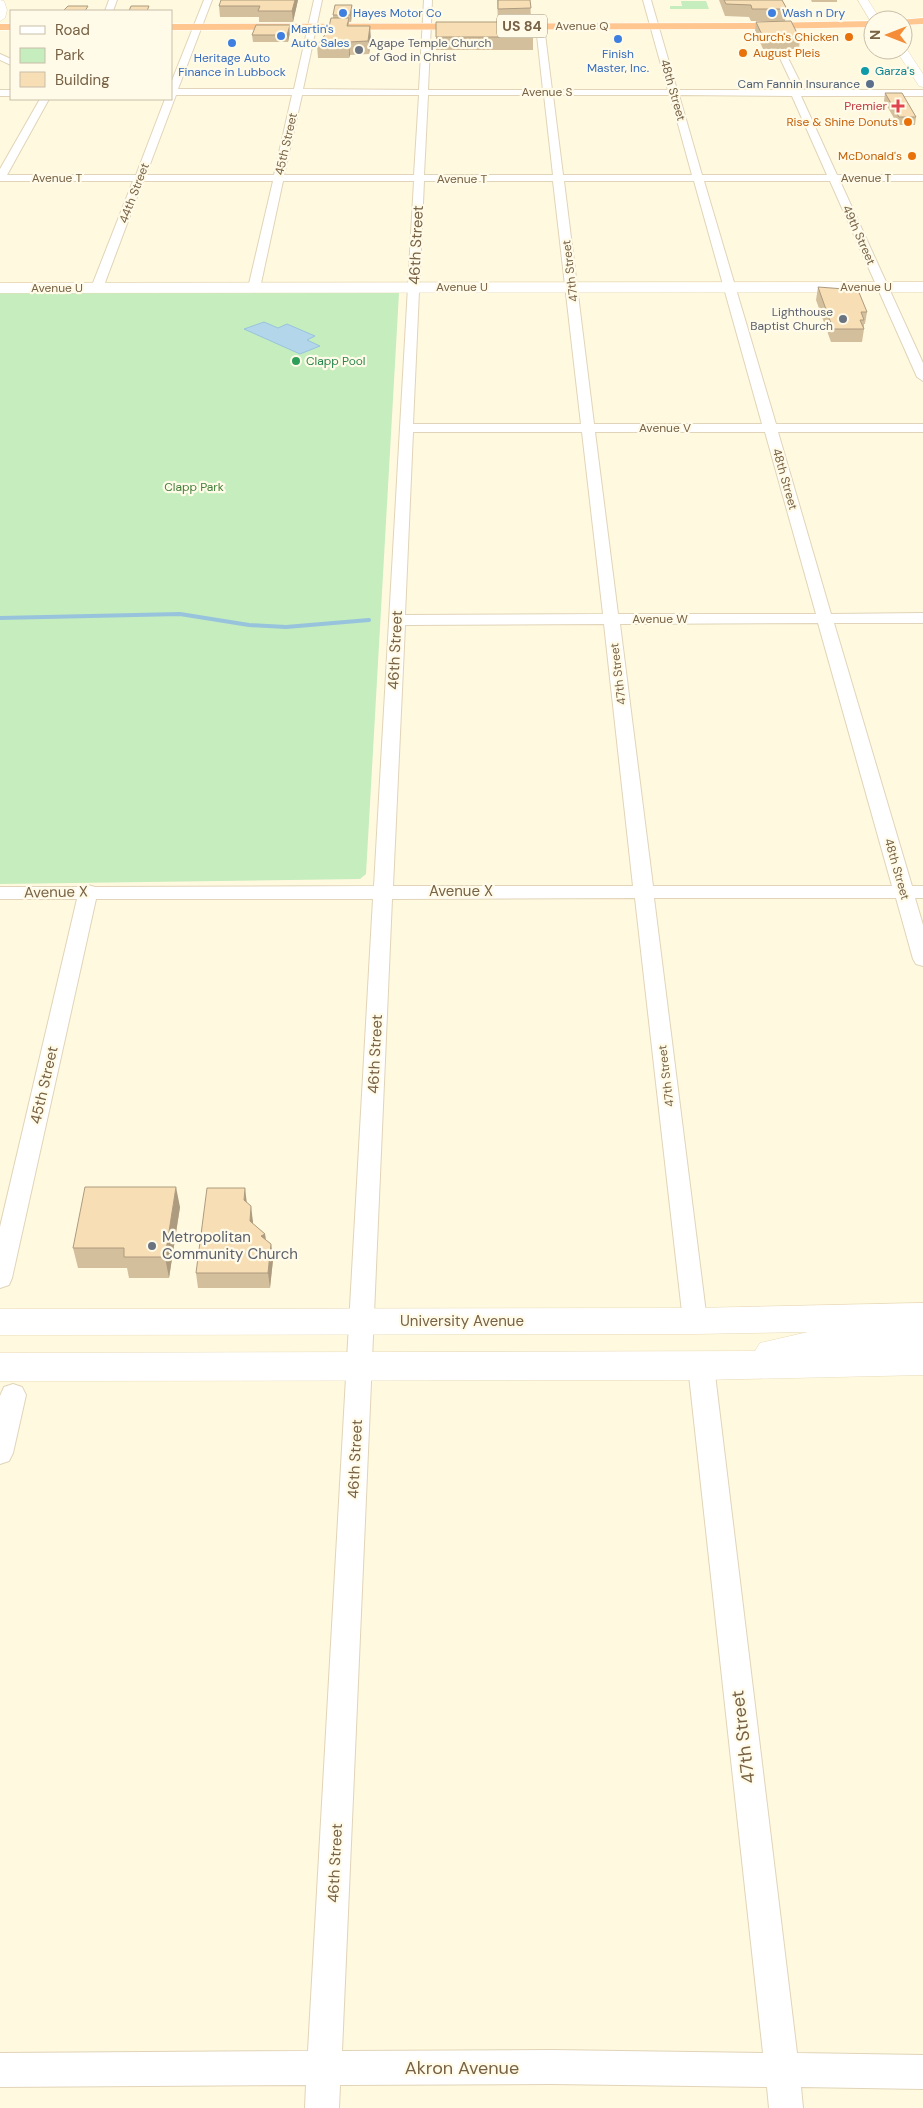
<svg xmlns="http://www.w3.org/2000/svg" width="923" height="2108" font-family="'DM Sans',sans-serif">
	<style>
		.green { fill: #c6edbd }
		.water { fill: #b3d6ea; stroke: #98c3dd }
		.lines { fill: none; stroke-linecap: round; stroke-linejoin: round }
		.stream { stroke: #98c3dd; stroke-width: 4 }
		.street-casing { stroke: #e1d4b8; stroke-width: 2 }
		.secondary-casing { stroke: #e9dab8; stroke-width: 1 }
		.highway-casing { stroke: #fff; stroke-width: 1 }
		.street { fill: #fff; fill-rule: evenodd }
		.secondary { fill: #fff; fill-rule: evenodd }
		.highway { fill: #ffc690; fill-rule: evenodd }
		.wall { fill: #d4bf9c }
		.shaded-wall { fill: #ad9b7f }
		.building { fill: #f7deb5; stroke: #ad9b7f }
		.shop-dot { fill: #3f7fe0; stroke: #fffbe8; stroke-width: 2 }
		.food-dot { fill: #e8710a; stroke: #fffbe8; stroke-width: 2 }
		.worship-dot { fill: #6b7280; stroke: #fffbe8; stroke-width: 2 }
		.culture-dot { fill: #0f9aa8; stroke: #fffbe8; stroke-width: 2 }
		.service-dot { fill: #5c6f8a; stroke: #fffbe8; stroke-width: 2 }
		.health-dot { fill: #e0444e; stroke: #fffbe8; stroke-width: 2 }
		.leisure-dot { fill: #2e9e5b; stroke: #fffbe8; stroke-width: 2 }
		.labels { text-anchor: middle; stroke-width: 4.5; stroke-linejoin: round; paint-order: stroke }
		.far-shop-label { font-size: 12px; fill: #366cbe; stroke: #fffbe8; text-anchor: start }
		.far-street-label { font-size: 12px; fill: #786245; stroke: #fffbe8 }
		.far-food-label { font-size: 12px; fill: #c56008; stroke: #fffbe8; text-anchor: end }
		.far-worship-label { font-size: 12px; fill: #5b616d; stroke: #fffbe8; text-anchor: start }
		.far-culture-label { font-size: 12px; fill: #0d838f; stroke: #fffbe8; text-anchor: start }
		.far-service-label { font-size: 12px; fill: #4e5e75; stroke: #fffbe8; text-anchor: end }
		.far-health-label { font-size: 12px; fill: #be3a42; stroke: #fffbe8; text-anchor: end }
		.far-leisure-label { font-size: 12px; fill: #27864d; stroke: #fffbe8; text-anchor: start }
		.far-park-label { font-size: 12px; fill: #417f3b; stroke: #fffbe8 }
		.shield { fill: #fffbe8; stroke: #a09076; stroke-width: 1 }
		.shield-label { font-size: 14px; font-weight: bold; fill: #786245 }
		.street-label { font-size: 15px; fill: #786245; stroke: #fffbe8 }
		.worship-label { font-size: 15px; fill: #5b616d; stroke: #fffbe8; text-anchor: start }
		.near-street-label { font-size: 18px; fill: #786245; stroke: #fffbe8 }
	</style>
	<rect width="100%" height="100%" fill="#fff9e0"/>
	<!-- green -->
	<g class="green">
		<path d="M681,1H706L709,9H670V6H682Z"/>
		<path d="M0,292L399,293L366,874L360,879L0,884Z"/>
	</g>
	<!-- water -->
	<path class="water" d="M264,322L278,328L287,324L315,336L307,340L320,346L300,354L244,329Z"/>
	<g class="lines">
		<!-- stream -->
		<path class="stream" d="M0,618L180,614L249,625L286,627L369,620"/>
		<!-- street casing -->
		<g class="street-casing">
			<g id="street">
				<path d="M109,0H117L113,11H105Z"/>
				<path d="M204,0H212L178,89H294L314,0H322L303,89L419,90L424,0H432L428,90H543L536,26L540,23L544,26L552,90H668L643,0H651L677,90H795L778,54L782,51L786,54L804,90H923V96H801L837,175H923V181H840L923,363V381L917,377L830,181H704L776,424H923V432H778L831,614L923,613V623H834L912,886H923V898H915L923,925V966L916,964L913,959L896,898H654L707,1321L704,1328L695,1331L686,1328L683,1321L635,898L392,899L342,2051L551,2050L763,2053L688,1366L692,1359L701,1355L710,1359L714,1366L797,2053L923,2055V2089L801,2087L803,2108H769L767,2087L551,2084L340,2085L339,2108H305L306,2085L0,2087V2053L308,2051L373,899H96L12,1278L9,1285L0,1288V1227L77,899H0V887H81L88,885L95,887L374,886L414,181H283L260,288L254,292L248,288L273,181H143L103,288L97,292L91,288L133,181H0V169L40,99H49L7,175H136L165,99H171V83ZM176,95H292L274,175H146ZM302,95H419L414,175H284ZM428,95H544L553,175H424ZM553,95H670L692,175H563ZM679,95L792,96L827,175H702ZM424,181H553L581,424H413ZM564,181H694L762,424H594ZM413,432H582L603,614L405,615ZM595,432H765L816,614H618ZM818,623L892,886H653L620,624ZM604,624L633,886H393L405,625Z"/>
				<path d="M0,54L11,59V65L0,60Z"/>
				<rect x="0" y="90" width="11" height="6"/>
				<path d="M13,1384L22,1387L26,1395L13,1453L9,1461L0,1464V1396L4,1387Z"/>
			</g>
		</g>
		<!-- secondary casing -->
		<g class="secondary-casing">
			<g id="secondary">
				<path d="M0,0L4,1L7,10L5,18L0,21Z"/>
				<path d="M858,0H868L878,16L883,20H870Z"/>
				<path d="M903,47L906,48L923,74V87L919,86L896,50H903Z"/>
				<path d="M923,282V292L0,293V283Z"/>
				<path d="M923,1303V1375L701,1380L0,1381V1353L755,1351L760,1343L808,1332L695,1334L0,1335V1309L695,1308Z"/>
			</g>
		</g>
		<!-- highway casing -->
		<g class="highway-casing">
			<g id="highway">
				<path d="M923,18V24L903,25V20H899Z"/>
				<path d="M873,21V27L762,29L171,30V24L762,23Z"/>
				<rect x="0" y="24" width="11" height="6"/>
			</g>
		</g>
		<!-- street -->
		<use href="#street" class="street"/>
		<!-- secondary -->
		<use href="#secondary" class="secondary"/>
		<!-- highway -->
		<use href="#highway" class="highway"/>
	</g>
	<!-- wall -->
	<g class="wall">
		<path d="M298,0L293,22H259V17H220L219,6Z"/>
		<path d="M497,0H530L531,18L533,37V50H436V37L498,22Z"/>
		<path d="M719,0H782L787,9L785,21H751L749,17L725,16Z"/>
		<path d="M811,0H837V2H812Z"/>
		<path d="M352,5V12L351,22H349V26L371,40L369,54L350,55L349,58H318L317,45L328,31L333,18V15Z"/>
		<path d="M756,22L800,39L799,49H763L755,31Z"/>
		<path d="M290,32L288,42H253L252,35Z"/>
		<path d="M885,93L916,117L915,125H898L884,101Z"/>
		<path d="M818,287L867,312L865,324H864V329L862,342H831L816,300Z"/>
		<path d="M247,1203L253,1222V1224L265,1234L266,1240L271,1244L273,1260L270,1288H198L196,1273Z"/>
		<path d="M180,1207L169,1278H129L127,1268H78L73,1248Z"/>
	</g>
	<!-- shaded-wall -->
	<g class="shaded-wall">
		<path d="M295,0H298L293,22L292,11Z"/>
		<path d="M352,5V12L351,22L350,15Z"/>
		<path d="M290,25V32L288,42L287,35Z"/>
		<path d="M370,26L371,40L369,54L368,41Z"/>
		<path d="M349,42L350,55L349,58Z"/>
		<path d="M176,1187L180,1207L169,1278L165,1257Z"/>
		<path d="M245,1188L247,1204L244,1200Z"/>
		<path d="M251,1206L253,1222L252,1236L250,1221Z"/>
		<path d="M265,1234L267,1249L261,1236Z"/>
		<path d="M271,1244L273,1260L270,1288L268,1273Z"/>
	</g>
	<!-- building -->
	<g class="building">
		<path d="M221,0H295L292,11H258L260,6H219Z"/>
		<path d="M498,0H530L531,8L498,9Z"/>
		<path d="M724,0H782L787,9H752L751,5L726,4Z"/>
		<path d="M335,5H352L350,15H333Z"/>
		<path d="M68,6H88L85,11H63Z"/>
		<path d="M131,6H149L147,11H129Z"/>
		<path d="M331,18H349L347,26H370L368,41L349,42V45H317L328,31Z"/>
		<path d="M499,18H532L533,37H436V22H499Z"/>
		<path d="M791,21L800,39H764L756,22Z"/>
		<path d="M256,25H290L287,35H252Z"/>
		<path d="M885,93H902L916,117H899Z"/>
		<path d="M818,287L858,290L867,312H861L864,320H860L864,329H833Z"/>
		<path d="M85,1187H176L165,1257H124V1248H73Z"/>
		<path d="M207,1188H245L244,1200L251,1206L250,1221L265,1234L261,1236L271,1244L268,1273H196Z"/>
	</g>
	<!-- markers -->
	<g class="shop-dot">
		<circle cx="343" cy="13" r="5"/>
		<circle cx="772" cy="13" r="5"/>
		<circle cx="281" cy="36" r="5"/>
		<circle cx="618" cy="39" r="5"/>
		<circle cx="232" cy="43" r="5"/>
	</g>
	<g class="food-dot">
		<circle cx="849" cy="37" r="5"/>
		<circle cx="743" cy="53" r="5"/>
		<circle cx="908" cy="122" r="5"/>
		<circle cx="912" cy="156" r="5"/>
	</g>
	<g class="worship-dot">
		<circle cx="359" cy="50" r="5"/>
		<circle cx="843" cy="319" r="5"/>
		<circle cx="152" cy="1246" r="5"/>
	</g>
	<circle class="culture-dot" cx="865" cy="71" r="5"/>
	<circle class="service-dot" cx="870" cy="84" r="5"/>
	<path class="health-dot" d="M895.5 98.5h5v5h5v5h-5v5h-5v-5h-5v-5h5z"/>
	<circle class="leisure-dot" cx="296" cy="361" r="5"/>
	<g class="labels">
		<!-- far-shop labels -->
		<g class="far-shop-label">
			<text x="353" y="17">Hayes Motor Co</text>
			<text x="782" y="17">Wash n Dry</text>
			<text x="291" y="33">Martin's<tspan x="291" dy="14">Auto Sales</tspan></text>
			<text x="618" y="58" text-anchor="middle">Finish<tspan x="618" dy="14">Master, Inc.</tspan></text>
			<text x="232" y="62" text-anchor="middle">Heritage Auto<tspan x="232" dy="14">Finance in Lubbock</tspan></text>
		</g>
		<!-- far-street labels -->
		<g class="far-street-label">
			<text x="582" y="30">Avenue Q</text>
			<text transform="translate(673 90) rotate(74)" y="4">48th Street</text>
			<text x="547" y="96">Avenue S</text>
			<text transform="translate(286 144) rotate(-77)" y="4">45th Street</text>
			<text x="57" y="182">Avenue T</text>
			<text x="866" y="182">Avenue T</text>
			<text x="462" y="183">Avenue T</text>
			<text transform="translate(134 193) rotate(-69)" y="4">44th Street</text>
			<text transform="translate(859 235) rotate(66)" y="4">49th Street</text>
			<text transform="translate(570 271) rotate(-97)" y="4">47th Street</text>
			<text x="462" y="291">Avenue U</text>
			<text x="866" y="291">Avenue U</text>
			<text x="57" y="292">Avenue U</text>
			<text x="665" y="432">Avenue V</text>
			<text transform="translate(785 479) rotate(74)" y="4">48th Street</text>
			<text x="660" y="623">Avenue W</text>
			<text transform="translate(618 674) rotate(-97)" y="4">47th Street</text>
			<text transform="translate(897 869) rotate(74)" y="4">48th Street</text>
			<text transform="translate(666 1076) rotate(-97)" y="4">47th Street</text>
		</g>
		<!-- far-food labels -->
		<g class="far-food-label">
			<text x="839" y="41">Church's Chicken</text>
			<text x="753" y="57" text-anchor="start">August Pleis</text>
			<text x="898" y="126">Rise &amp; Shine Donuts</text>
			<text x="902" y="160">McDonald's</text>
		</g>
		<!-- far-worship labels -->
		<g class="far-worship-label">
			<text x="369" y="47">Agape Temple Church<tspan x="369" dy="14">of God in Christ</tspan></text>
			<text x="833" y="316" text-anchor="end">Lighthouse<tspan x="833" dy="14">Baptist Church</tspan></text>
		</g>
		<!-- far-culture labels -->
		<g class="far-culture-label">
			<text x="875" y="75">Garza's</text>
		</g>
		<!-- far-service labels -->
		<g class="far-service-label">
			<text x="860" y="88">Cam Fannin Insurance</text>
		</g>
		<!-- far-health labels -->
		<g class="far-health-label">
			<text x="887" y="110">Premier</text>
		</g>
		<!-- far-leisure labels -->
		<g class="far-leisure-label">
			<text x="306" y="365">Clapp Pool</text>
		</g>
		<!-- far-park labels -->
		<g class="far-park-label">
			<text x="194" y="491">Clapp Park</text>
		</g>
		<!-- shield labels -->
		<rect class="shield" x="497" y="14.5" width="50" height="23" rx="4"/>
		<g class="shield-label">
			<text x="522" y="31">US 84</text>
		</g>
		<!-- street labels -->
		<g class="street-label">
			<text transform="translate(416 245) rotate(-87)" y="5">46th Street</text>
			<text transform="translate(395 650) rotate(-87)" y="5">46th Street</text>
			<text x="461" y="896">Avenue X</text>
			<text transform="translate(56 892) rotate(-1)" y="5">Avenue X</text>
			<text transform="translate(375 1054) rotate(-87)" y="5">46th Street</text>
			<text transform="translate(44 1085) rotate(-77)" y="5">45th Street</text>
			<text x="462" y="1326">University Avenue</text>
			<text transform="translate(355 1459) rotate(-87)" y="5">46th Street</text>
			<text transform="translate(335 1863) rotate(-87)" y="5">46th Street</text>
		</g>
		<!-- worship labels -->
		<g class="worship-label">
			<text x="162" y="1242">Metropolitan<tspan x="162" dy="17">Community Church</tspan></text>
		</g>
		<!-- near-street labels -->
		<g class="near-street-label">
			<text transform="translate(743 1737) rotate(-97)" y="6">47th Street</text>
			<text x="462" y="2074">Akron Avenue</text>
		</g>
	</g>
	<!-- legend -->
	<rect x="10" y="10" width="162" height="90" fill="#fffbe8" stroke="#c9bea7"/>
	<rect x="20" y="26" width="25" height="8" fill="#ffffff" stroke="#c9bea7"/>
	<text x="55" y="35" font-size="15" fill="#786245">Road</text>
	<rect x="20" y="48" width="25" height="15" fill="#c6edbd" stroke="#c9bea7"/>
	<text x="55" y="60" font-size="15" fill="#786245">Park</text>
	<rect x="20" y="72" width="25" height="15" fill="#f7deb5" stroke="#c9bea7"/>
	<text x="55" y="85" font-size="15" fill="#786245">Building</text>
	<!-- north arrow -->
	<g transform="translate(888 35) rotate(270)"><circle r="24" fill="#fffbe8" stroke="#c9bea7"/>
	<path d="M0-4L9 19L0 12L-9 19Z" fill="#f58c38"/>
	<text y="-8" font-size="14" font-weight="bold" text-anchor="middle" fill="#786245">N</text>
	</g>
</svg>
